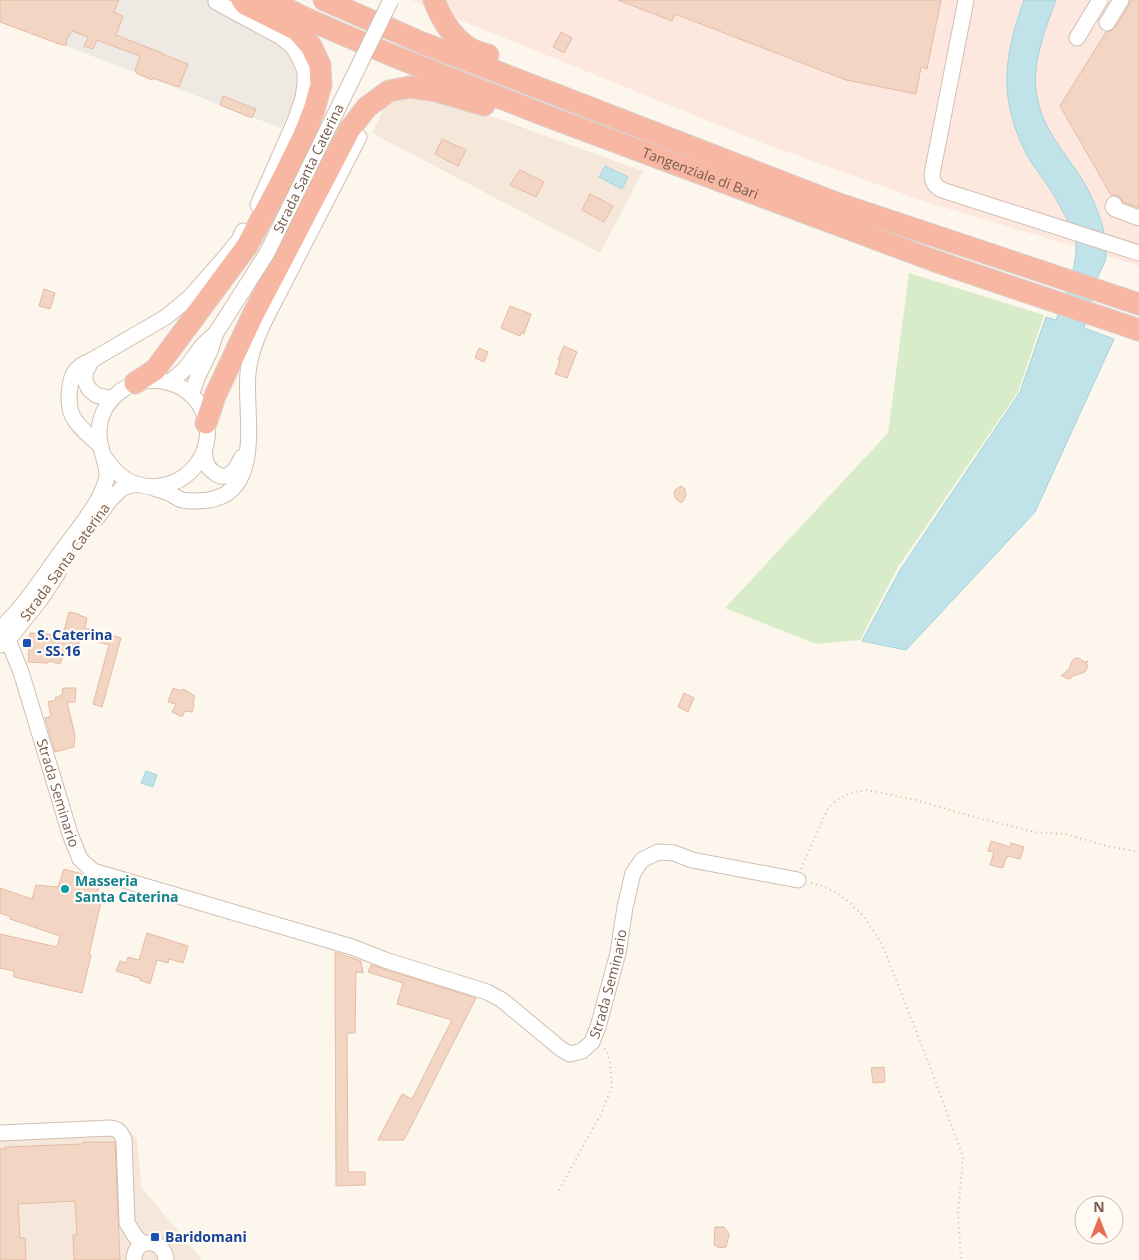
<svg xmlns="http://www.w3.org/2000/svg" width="1139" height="1260" font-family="'Open Sans',sans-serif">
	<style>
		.residential { fill: #f5e8da }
		.commercial { fill: #fde8e0 }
		.industrial { fill: #efe9e4 }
		.green { fill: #d8ecc9 }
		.water { fill: #bfe3e8; stroke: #a5d3da }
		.building { fill: #f3d5c3; stroke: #e6bba3 }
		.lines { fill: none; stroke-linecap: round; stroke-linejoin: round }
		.minor-casing { stroke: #d1beb0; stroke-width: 17 }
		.highway-casing { stroke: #dad1cd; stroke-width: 23 }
		.path { stroke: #d9b8a5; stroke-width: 2; stroke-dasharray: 1 4; stroke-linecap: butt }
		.minor { stroke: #fff; stroke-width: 15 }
		.highway { stroke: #f7b7a3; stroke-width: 21 }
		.minor-bridge-casing { stroke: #d1beb0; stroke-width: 17; stroke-linecap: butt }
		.minor-bridge { stroke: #fff; stroke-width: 15 }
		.transit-dot { fill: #1a4fb4; stroke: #fffaf3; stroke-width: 2 }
		.culture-dot { fill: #0f9aa8; stroke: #fffaf3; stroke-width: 2 }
		.labels { text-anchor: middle; stroke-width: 4.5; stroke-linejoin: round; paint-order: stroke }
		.street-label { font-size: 14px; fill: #7a5c4d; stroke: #fffaf3 }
		.transit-label { font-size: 14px; font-weight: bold; fill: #164399; stroke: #fffaf3; text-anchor: start }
		.culture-label { font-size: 14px; font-weight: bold; fill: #0d838f; stroke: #fffaf3; text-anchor: start }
	</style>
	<rect width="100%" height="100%" fill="#fdf6ec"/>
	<!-- residential -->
	<g class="residential">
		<path d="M400,92L482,113L643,171L600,253L372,133L390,96Z"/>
		<path d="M122,1122L137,1139L142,1188L198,1255L201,1260H0V1127Z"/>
	</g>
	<!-- commercial -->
	<path class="commercial" d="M411,0H1139V266L926,202L763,143Z"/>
	<!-- industrial -->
	<path class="industrial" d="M0,0H212L281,44L291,54L299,76L296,98L281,128L0,21Z"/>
	<!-- green -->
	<path class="green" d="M909,273L1044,315L1018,392L898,567L860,640L816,644L725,608L888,433Z"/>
	<!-- water -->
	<g class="water">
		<path d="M1024,0H1056C1046,28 1033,58 1036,89C1039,122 1058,144 1076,170C1092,193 1107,227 1106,255C1106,262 1101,270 1098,276C1093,293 1089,311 1084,328L1114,339L1035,512L906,650L862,641L900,570L1020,392L1046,317L1056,320C1065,295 1077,270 1076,243C1076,238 1073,233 1071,229C1065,214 1058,202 1050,189C1041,175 1029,162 1023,147C998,93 1005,54 1024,0Z"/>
		<path d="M605,166L628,177L622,189L599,177Z"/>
		<path d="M146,771L157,775L153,787L141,783Z"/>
	</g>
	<!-- building -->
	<g class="building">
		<path d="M0,0H119L114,12L123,16L116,35L162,53V54L188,64L179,87L153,78L152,80L136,73V71L135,70L140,56L97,40L93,49L84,46L88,37L72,31L67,39L66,45H62L0,22Z"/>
		<path d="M618,0H941L927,69L921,67L916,94L846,80L675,14L672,21Z"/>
		<path d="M1130,0H1139V208L1123,202L1121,198L1117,195H1111L1060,106L1106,32L1111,31L1115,28L1129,5Z"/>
		<path d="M561,32L572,38L564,53L553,47Z"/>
		<path d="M223,96L256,109L252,118L220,105Z"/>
		<path d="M442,139L466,150L458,166L435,154Z"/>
		<path d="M520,170L544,182L536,197L510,185Z"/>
		<path d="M590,194L613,206L604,222L582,210Z"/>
		<path d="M44,289L55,293L50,309L39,306Z"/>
		<path d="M510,306L531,314L524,334L521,333L520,336L501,328Z"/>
		<path d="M564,346L577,352L567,378L555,374L560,361L558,360Z"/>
		<path d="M479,348L488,352L484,362L475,358Z"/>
		<path d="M681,486L685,489L686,495L684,500L681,503L675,498L674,493L675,490Z"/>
		<path d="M69,612L79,614V615L87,618L85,628L121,638L102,707L93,704L109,645L81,637L79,644L78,643L75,652L65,649L60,664L49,661L48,663L28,662L30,633L48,634L62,638Z"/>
		<path d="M1075,658H1078L1085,662L1088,661L1086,663L1088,666L1085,672L1073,676L1070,679L1065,678V677L1061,676L1069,669L1072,661Z"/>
		<path d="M63,688H76L75,702H67L75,735L74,747L55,752L45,718L51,716L48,702L56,700L55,698L62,695Z"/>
		<path d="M173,688L182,691L183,689L195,696L193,702L194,705L192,712L185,711L182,717L172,712L176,704L168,702Z"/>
		<path d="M684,693L694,698L688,712L678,707Z"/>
		<path d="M991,841L1010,847L1011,843L1024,847L1020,859L1008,856L1007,858H1006L1003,868L990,865L994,852L988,851Z"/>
		<path d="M64,869L82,874L90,880L100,883L95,901L101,902L89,955H91L82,993L14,977V971L0,968V934L57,947L60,936L10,919L11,917L0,913V888L32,899L36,885L58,887Z"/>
		<path d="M147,933L188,946L183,963L169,959L168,963L157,960L150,984L140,980V978L116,971L120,961L126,963L128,957L139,960Z"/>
		<path d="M335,952L361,961L363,973L356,972L355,1033H347L348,1172H365V1185L336,1186Z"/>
		<path d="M371,965L476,998L404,1140H378L402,1094L412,1099L452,1020L397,1004L403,983L368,972Z"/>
		<path d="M884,1067L885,1082L873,1083L871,1068Z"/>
		<path d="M83,1142H115L120,1260H74L73,1235H77L75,1201L18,1204L20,1238H25L26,1260H0V1149H5V1147L83,1144Z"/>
		<path d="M715,1227H724L728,1232L729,1235L726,1247L719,1248L714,1245Z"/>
	</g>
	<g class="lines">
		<!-- minor casing -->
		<g class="minor-casing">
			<g id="minor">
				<path d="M966,0L932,174C932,183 936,188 945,191L1139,253"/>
				<path d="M216,2L281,37L293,47L300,59L305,71V84L303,98L295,121L258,205"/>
				<path d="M1107,23L1121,0"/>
				<path d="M1077,38L1100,0"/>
				<path d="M1114,204L1113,207L1115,209L1139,218"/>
				<path d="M92,360L85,373V381L89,389L96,395L112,399"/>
				<path d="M170,382L185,369L202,346L216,333"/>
				<path d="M191,395L198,376L210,351L215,336"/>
				<path d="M101,447C92,437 78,428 72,415C70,410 69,402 69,396C70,377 73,367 92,360L166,317L190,297L226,256L239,240L243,231"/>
				<path d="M204,452C205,455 205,461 207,464C208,467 212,471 215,473C228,483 237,468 242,457"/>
				<path d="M154,488C159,490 164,491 169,493C173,495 178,499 182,500C191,502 200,501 209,500C265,491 244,412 248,373C250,353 257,336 266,318L359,137"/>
				<path d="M97,518L110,500L122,488L135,484"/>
				<path d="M0,629C24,607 42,578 61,552C73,536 86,520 96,503C100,497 107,481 107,475C107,461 99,449 99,435C98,401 129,376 162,381C177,383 190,391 199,404C226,447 184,499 136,484C122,480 113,469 105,458"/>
				<path id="s1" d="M8,640L21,672L70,834L80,859L93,871L352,947L385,960L487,992L502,1000L561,1049L570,1054L582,1051L592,1042L598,1027L618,953L625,907L633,873L642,860L658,852L674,853L692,860L798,880"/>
				<path d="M1,645L8,640L40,600L58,573"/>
				<path d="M0,1133L110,1128C118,1129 121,1132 124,1140L127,1223L135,1236L143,1244"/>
				<path d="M134,1260C134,1237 164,1237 166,1260"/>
			</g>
		</g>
		<!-- highway casing -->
		<g class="highway-casing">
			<g id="highway">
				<path id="s2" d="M268,0L307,19L391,55L544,115L935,261L1139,330"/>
				<path d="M324,0L420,42L836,203L1139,304"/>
				<path d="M434,0C441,19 451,36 469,48C474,51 481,53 488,55"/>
				<path d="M135,383L155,370L247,246L282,180L304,135L314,110L321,85L320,65L311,46L297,30L245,4L242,0"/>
				<path d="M206,423L215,396L252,317L350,129L367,107L389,91L410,87L436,91L484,105"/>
			</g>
		</g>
		<!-- path -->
		<g class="path">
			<path d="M801,869L828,808L837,800L850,793L867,790L916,800L967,815L1034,832L1065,834L1107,846L1139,852"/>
			<path d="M811,883L822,886L835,892L848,901L864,917L882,944L929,1064L963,1157L958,1214L961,1260"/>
			<path d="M559,1190L602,1112L612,1086L610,1062L607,1052L603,1047"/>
		</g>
		<!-- minor -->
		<use href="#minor" class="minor"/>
		<!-- highway -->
		<use href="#highway" class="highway"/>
		<!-- minor-bridge casing -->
		<g class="minor-bridge-casing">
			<g id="minor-bridge">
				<path id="s3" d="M216,333L267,253L391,0"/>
			</g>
		</g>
		<!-- minor-bridge -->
		<use href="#minor-bridge" class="minor-bridge"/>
	</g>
	<!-- markers -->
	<g class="transit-dot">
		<rect x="22" y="638" width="10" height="10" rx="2.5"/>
		<rect x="150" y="1232" width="10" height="10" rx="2.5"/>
	</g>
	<circle class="culture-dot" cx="65" cy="889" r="5"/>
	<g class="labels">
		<!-- street labels -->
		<g class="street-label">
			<text dy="5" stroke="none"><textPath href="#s3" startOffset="189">Strada Santa Caterina</textPath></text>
			<text dy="5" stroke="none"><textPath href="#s2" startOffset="466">Tangenziale di Bari</textPath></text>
			<text transform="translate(65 562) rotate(-54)" y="5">Strada Santa Caterina</text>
			<text dy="5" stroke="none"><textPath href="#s1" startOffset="161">Strada Seminario</textPath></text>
			<text dy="5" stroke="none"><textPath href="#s1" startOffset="851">Strada Seminario</textPath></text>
		</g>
		<!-- transit labels -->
		<g class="transit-label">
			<text x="37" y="640">S. Caterina<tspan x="37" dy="16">- SS.16</tspan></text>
			<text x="165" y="1242">Baridomani</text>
		</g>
		<!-- culture labels -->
		<g class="culture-label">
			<text x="75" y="886">Masseria<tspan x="75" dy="16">Santa Caterina</tspan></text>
		</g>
	</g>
	<!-- north arrow -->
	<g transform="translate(1099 1220)"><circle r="24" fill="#fffaf3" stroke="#cabbb1"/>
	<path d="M0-4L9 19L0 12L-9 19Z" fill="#e76f51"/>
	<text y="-8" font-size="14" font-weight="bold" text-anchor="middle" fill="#7a5c4d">N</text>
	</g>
</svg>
